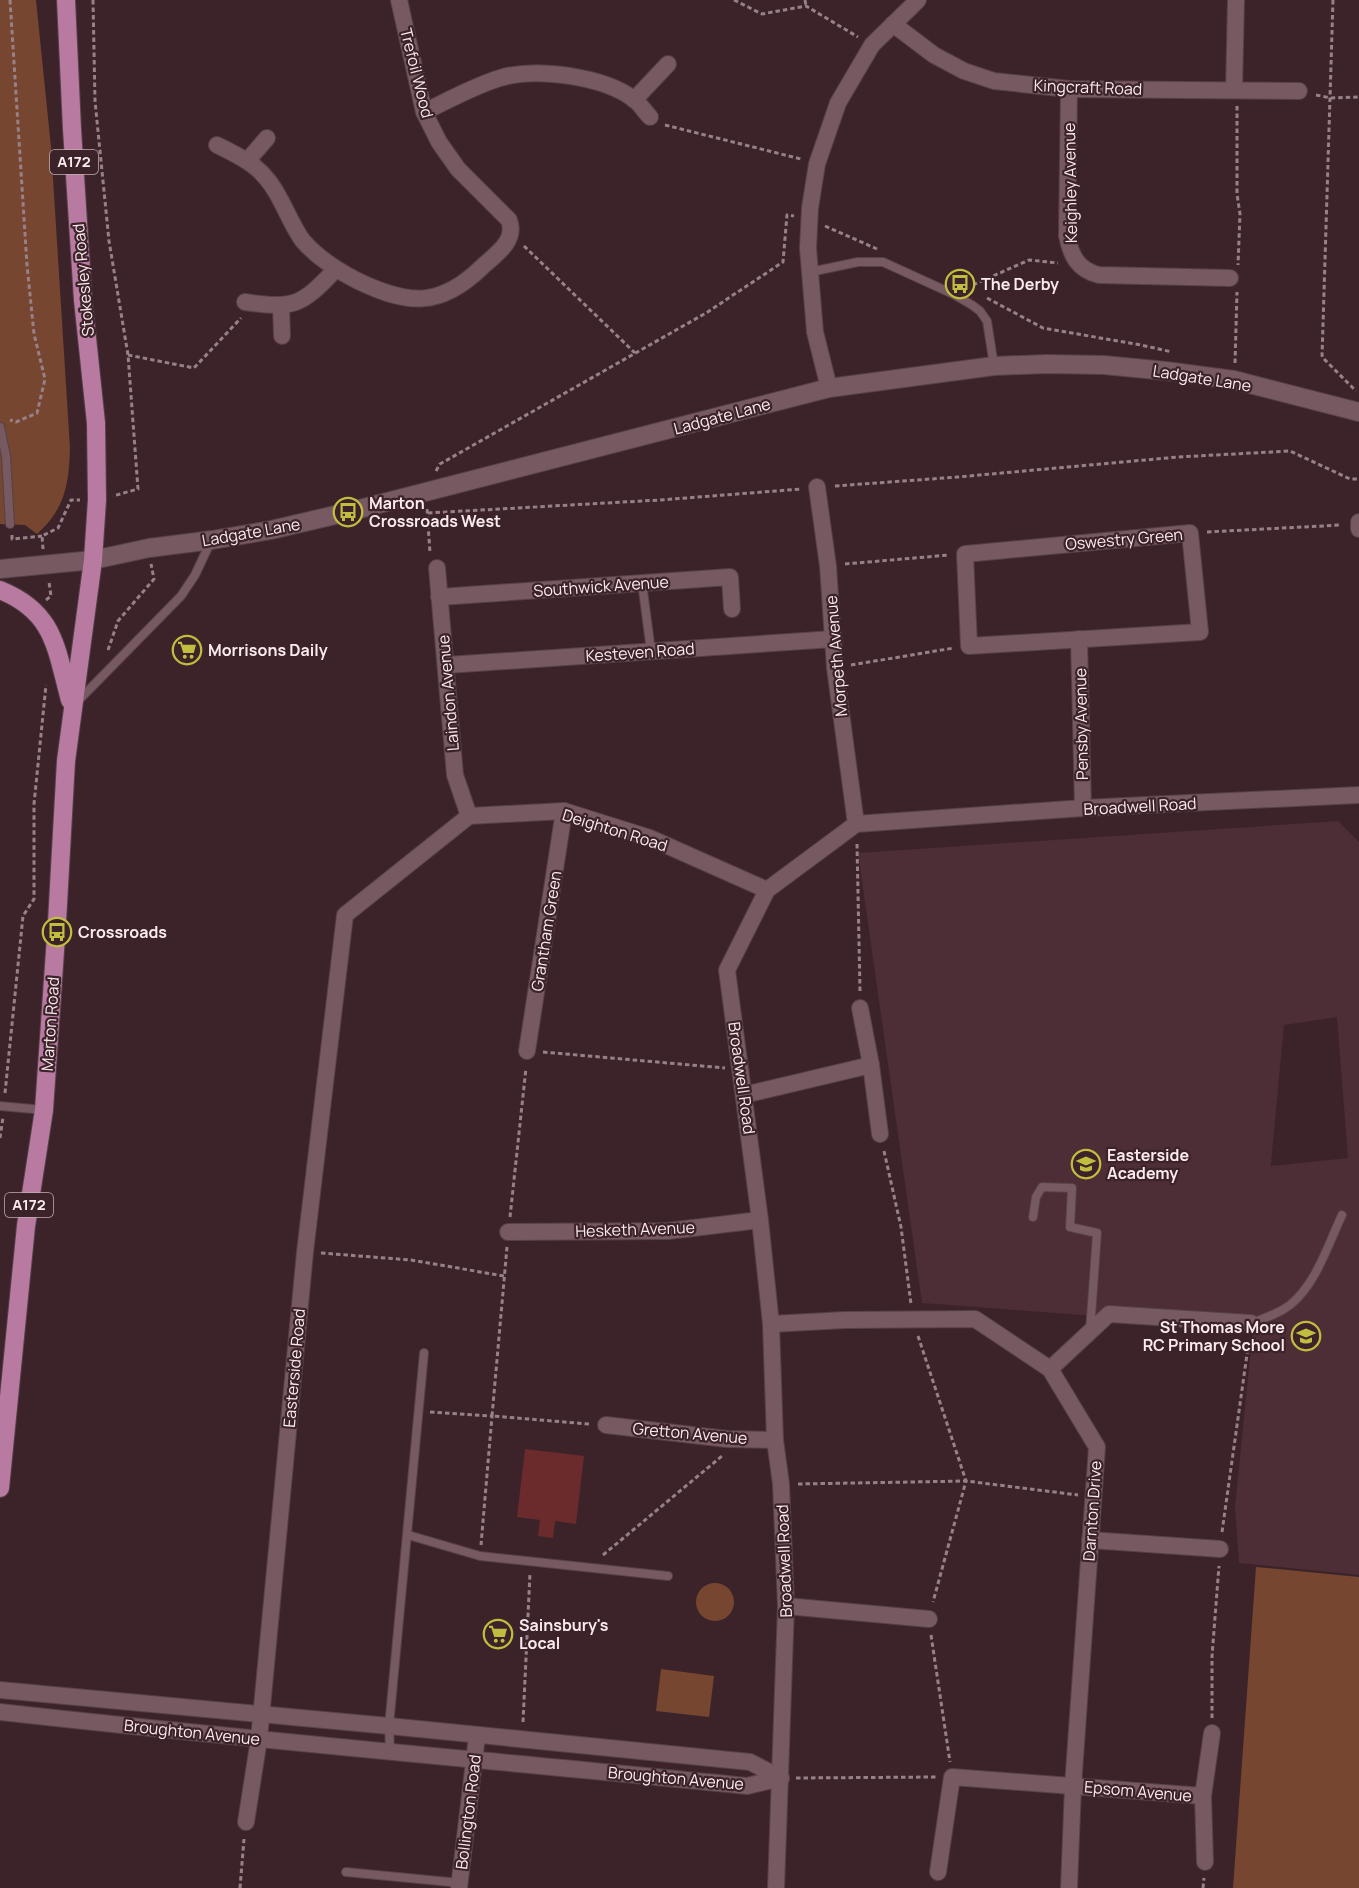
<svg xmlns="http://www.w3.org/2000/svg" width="1359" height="1888" font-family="Manrope,sans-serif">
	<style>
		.built { fill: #4d2d36; fill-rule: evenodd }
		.green { fill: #764631 }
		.building { fill: #6b2b2c }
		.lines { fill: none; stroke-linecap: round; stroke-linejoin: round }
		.lane-casing { stroke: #564148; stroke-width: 10 }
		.street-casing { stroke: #564148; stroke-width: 18 }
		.secondary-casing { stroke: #564148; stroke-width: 20 }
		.primary-casing { stroke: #564148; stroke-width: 20 }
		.path { stroke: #978187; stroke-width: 3; stroke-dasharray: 4.5 3; stroke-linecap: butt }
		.lane { stroke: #765961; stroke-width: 8 }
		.street { stroke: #765961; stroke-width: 16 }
		.secondary { stroke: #765961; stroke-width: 18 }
		.primary { stroke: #b87aa0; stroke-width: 18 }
		.labels { text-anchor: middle; stroke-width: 4.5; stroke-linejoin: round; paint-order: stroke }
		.shield { fill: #3c232a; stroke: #c2aeb3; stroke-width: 1.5 }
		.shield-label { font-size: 15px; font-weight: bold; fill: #fbeaee }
		.street-label { font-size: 16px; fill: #fbeaee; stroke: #3c232a }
		.poi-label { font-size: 16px; font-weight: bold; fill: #fbeaee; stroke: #3c232a; text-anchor: start }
	</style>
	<rect width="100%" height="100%" fill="#3c232a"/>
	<!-- built -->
	<path class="built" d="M1338,821L1359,842V1575L1239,1563L1235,1507L1253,1328L922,1303L858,853ZM1337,1017L1348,1158L1271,1166L1270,1174L1284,1025Z"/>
	<!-- green -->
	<g class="green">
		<path d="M0,0H36L51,147L70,448C69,484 65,509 37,534L25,525L0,524Z"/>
		<path d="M1256,1567L1359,1577V1888H1233Z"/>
		<circle cx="715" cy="1602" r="19"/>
		<path d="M661,1669L714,1676L709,1717L656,1711Z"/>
	</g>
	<!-- building -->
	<path class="building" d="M525,1449L584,1456L576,1524L555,1521L553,1538L538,1536L540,1520L517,1517Z"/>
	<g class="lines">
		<!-- lane casing -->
		<g class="lane-casing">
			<g id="lane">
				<path d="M810,272L858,262H883L953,294L972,305L980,311L987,321L994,366"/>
				<path d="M0,427L6,456L10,524"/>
				<path d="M642,583L651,651"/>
				<path d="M77,702L181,596L195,575L211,541"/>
				<path d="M0,1106L44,1110"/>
				<path d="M1033,1217L1036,1197L1042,1187L1072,1188L1070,1227L1097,1233L1090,1331"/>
				<path d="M1251,1323C1265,1318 1278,1314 1290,1305C1316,1284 1328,1245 1342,1215"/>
				<path d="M408,1535L480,1556L668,1576"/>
				<path d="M390,1751L389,1726L424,1353"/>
				<path d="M346,1872L460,1883"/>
			</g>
		</g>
		<!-- street casing -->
		<g class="street-casing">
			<g id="street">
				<path d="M893,24L934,55L964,71L994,81L1069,89L1299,91"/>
				<path d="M1069,89L1067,236C1071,256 1078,270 1099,275L1230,278"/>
				<path d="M1234,90L1236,0"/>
				<path d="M634,100L668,64"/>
				<path d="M424,112C449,100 474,86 500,78C536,67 604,76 635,100C640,104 645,112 650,117"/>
				<path d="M217,145C248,160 265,169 281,201C288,214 294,229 303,241C318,258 338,271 358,281C408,305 440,308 482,267C496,254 517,241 509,220L458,169L439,142L424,112L399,0"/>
				<path d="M248,160L267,138"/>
				<path d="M245,302C294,309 301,306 335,270"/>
				<path d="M281,306L282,336"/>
				<path d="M829,388L815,332L808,248L810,208L817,164L838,103L872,45L918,0"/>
				<path d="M817,487L828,566L835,668L856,824"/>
				<path d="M1359,522V529"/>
				<path d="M1190,533L1200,632L969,646L965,554Z"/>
				<path d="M437,568L455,775L469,816"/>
				<path d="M439,597L730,577L732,609"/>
				<path d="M1079,639L1083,808"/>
				<path d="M447,665L834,639"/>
				<path d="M860,1008L871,1065L880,1134"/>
				<path d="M527,1051L564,811"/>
				<path d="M744,1095L871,1065"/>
				<path d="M508,1232L668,1231L760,1220"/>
				<path d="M771,1324L845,1320L975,1319L1050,1369L1097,1447L1073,1786L1069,1888"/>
				<path d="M1050,1369L1109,1314L1251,1323"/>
				<path d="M606,1425L727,1439L775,1440"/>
				<path d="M1090,1540L1220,1549"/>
				<path d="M786,1606L929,1619"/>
				<path d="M0,1690L389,1726L750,1762L781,1778"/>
				<path d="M0,1712C249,1740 498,1761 747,1786L781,1778"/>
				<path d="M246,1822L259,1739L305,1252L345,915L469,816L564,811L650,838L767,890"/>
				<path d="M1205,1862L1203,1796L1212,1733"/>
				<path d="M938,1872L952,1777L1203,1796"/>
				<path d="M459,1888L477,1736"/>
				<path d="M776,1888L786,1606L781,1484L775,1440L771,1324L760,1220L727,970L767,890L856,824L1083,808L1359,795"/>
			</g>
		</g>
		<!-- secondary casing -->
		<g class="secondary-casing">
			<path id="secondary" d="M0,569L93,560L149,548L212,540L271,530L348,512L829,388L994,366L1046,364L1104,365L1166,371L1234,380L1359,412"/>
		</g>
		<!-- primary casing -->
		<g class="primary-casing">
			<g id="primary">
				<path d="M0,590C55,612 56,649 70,700"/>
				<path d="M0,1488L26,1226L44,1110L57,922L66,761L93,560L97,500L96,423L83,300L72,129L66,0"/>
			</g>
		</g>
		<!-- path -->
		<g class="path">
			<path d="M10,0L27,265L34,334L45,379L37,413L16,422L10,420"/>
			<path d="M93,0L95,101L109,241L128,355L138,489L113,496"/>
			<path d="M734,0L762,14L806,6L858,37"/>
			<path d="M805,0L806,6"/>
			<path d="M1333,0L1322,357L1356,391"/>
			<path d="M1316,95L1331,98L1359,97"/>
			<path d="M1237,106V194L1240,214L1238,265"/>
			<path d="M665,125L801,159"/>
			<path d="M825,226L877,249"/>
			<path d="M524,246L635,353"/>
			<path d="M966,288L1029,260L1058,263"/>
			<path d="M987,298L1043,328L1141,345L1172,352"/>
			<path d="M128,355L194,368L241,318"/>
			<path d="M1235,363L1237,292"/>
			<path d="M436,471L440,464L706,313L783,262L787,215L794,216"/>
			<path d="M835,486L958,477L1178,457L1290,451L1350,479H1359"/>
			<path d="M427,509L430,553"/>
			<path d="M428,513L660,500L801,489"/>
			<path d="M1207,532L1341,525"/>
			<path d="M12,535V539L42,536"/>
			<path d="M43,549L42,536L58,528L71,500H80"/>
			<path d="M845,564L949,555"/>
			<path d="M46,600L51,596L49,582"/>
			<path d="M108,650L118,621L154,579L151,564"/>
			<path d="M851,665L954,648"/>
			<path d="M857,844L860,991"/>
			<path d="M543,1052L725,1068"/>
			<path d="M5,1093L23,916L34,899V804L46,685"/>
			<path d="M0,1138L3,1117"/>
			<path d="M884,1151L901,1227L911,1304"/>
			<path d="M510,1217L526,1068"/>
			<path d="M507,1247L492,1416L589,1424"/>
			<path d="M321,1253L411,1260L504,1276"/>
			<path d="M918,1336L966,1481L933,1602"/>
			<path d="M430,1412L492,1416L481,1545"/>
			<path d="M798,1484L966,1481L1078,1495"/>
			<path d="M1222,1532L1249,1340"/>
			<path d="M603,1555L722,1456"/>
			<path d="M931,1635L950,1762"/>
			<path d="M1212,1718V1656L1219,1566"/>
			<path d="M523,1722L530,1573"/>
			<path d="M796,1778L937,1777"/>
			<path d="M240,1888L244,1839"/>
			<path d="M1203,1888L1204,1878"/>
		</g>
		<!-- lane -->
		<use href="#lane" class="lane"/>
		<!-- street -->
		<use href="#street" class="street"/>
		<!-- secondary -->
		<use href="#secondary" class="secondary"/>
		<!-- primary -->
		<use href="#primary" class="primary"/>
	</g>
	<!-- icons -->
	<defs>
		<g id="bus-ring" transform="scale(1.5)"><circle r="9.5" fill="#3c232a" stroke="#c2bd3f" stroke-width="1.5"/><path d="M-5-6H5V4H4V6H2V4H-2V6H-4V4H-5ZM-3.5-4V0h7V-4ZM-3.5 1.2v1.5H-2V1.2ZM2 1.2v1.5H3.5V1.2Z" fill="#c2bd3f"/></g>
		<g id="supermarket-ring" transform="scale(1.5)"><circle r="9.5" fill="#3c232a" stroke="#c2bd3f" stroke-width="1.5"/><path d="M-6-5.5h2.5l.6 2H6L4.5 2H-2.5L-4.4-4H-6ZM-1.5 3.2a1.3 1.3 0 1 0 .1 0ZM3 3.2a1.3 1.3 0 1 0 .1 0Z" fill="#c2bd3f"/></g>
		<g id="school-ring" transform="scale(1.5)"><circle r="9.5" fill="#3c232a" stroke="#c2bd3f" stroke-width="1.5"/><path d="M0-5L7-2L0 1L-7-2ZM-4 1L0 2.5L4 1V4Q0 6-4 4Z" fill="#c2bd3f"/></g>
	</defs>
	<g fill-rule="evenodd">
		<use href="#bus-ring" x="960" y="284"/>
		<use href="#bus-ring" x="348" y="512"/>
		<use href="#supermarket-ring" x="187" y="650"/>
		<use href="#bus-ring" x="57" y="932"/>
		<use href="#school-ring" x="1086" y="1164"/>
		<use href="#school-ring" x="1306" y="1336"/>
		<use href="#supermarket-ring" x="498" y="1634"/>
	</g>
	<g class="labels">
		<!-- shield labels -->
		<g class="shield">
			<rect x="50" y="150" width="48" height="24" rx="4.5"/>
			<rect x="5" y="1193" width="48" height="24" rx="4.5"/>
		</g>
		<g class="shield-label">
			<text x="74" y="167">A172</text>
			<text x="29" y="1210">A172</text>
		</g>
		<!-- street labels -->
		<g class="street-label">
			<text transform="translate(417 73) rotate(76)" y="6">Trefoil Wood</text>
			<text transform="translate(1088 87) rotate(2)" y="6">Kingcraft Road</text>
			<text transform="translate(1070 183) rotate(-91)" y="6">Keighley Avenue</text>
			<text transform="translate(83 280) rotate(-95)" y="6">Stokesley Road</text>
			<text transform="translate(1202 378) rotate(9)" y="6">Ladgate Lane</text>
			<text transform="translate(722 416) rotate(-15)" y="6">Ladgate Lane</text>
			<text transform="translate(251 532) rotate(-10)" y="6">Ladgate Lane</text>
			<text transform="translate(1124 539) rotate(-5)" y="6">Oswestry Green</text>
			<text transform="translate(601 586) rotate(-4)" y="6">Southwick Avenue</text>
			<text transform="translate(640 652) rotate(-4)" y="6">Kesteven Road</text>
			<text transform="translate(836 656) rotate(-95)" y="6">Morpeth Avenue</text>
			<text transform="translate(448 693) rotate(-95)" y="6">Laindon Avenue</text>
			<text transform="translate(1081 724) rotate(-91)" y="6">Pensby Avenue</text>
			<text transform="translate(1140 806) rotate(-3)" y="6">Broadwell Road</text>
			<text transform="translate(615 830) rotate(17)" y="6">Deighton Road</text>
			<text transform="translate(546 931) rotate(-81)" y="6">Grantham Green</text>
			<text transform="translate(50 1024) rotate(-86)" y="6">Marton Road</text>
			<text transform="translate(742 1078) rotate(82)" y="6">Broadwell Road</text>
			<text transform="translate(635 1229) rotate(-2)" y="6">Hesketh Avenue</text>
			<text transform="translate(294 1368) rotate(-85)" y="6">Easterside Road</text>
			<text transform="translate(690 1433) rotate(5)" y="6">Gretton Avenue</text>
			<text transform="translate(1092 1511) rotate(-86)" y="6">Darnton Drive</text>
			<text transform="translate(784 1561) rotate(-92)" y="6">Broadwell Road</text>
			<text transform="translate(192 1732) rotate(6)" y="6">Broughton Avenue</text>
			<text transform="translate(676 1778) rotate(5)" y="6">Broughton Avenue</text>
			<text transform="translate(1138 1791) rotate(5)" y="6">Epsom Avenue</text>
			<text transform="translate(468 1812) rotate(-83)" y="6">Bollington Road</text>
		</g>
		<!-- poi labels -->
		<g class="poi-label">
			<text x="981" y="290">The Derby</text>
			<text x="369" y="509">Marton<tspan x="369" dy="18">Crossroads West</tspan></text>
			<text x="208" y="656">Morrisons Daily</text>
			<text x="78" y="938">Crossroads</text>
			<text x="1107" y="1161">Easterside<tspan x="1107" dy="18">Academy</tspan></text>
			<text x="1285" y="1333" text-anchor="end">St Thomas More<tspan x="1285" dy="18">RC Primary School</tspan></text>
			<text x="519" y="1631">Sainsbury's<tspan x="519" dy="18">Local</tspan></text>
		</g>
	</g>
</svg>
